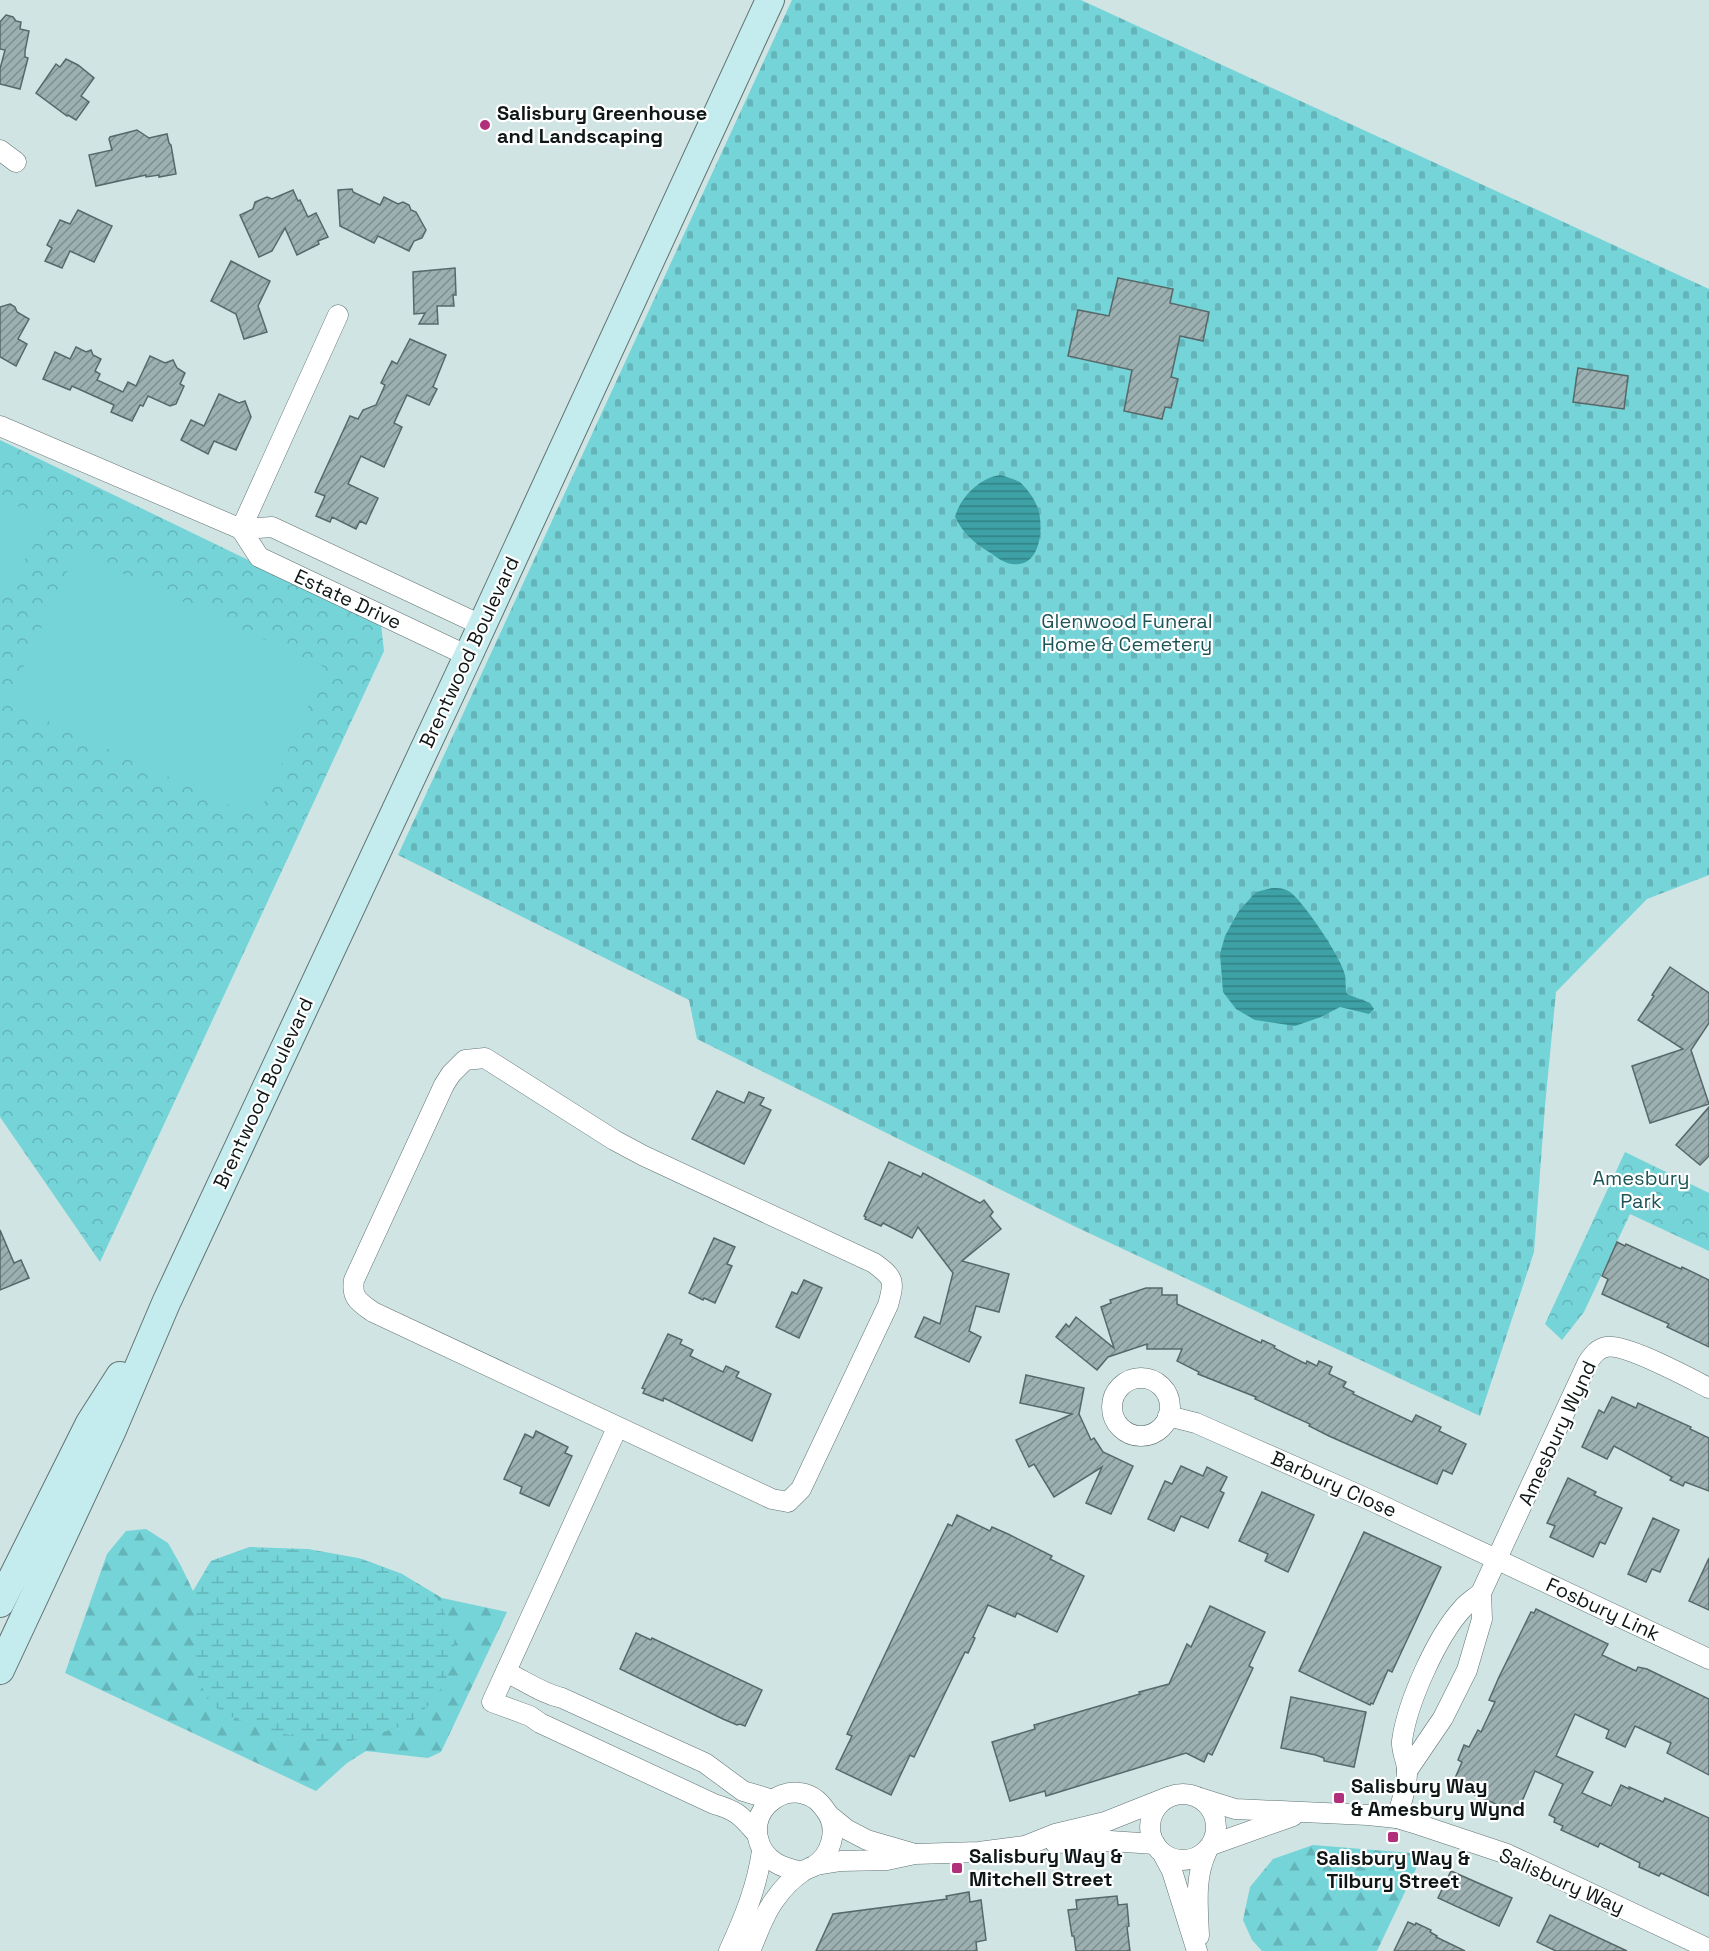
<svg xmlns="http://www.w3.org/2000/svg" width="1709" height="1951" font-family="'Space Grotesk',sans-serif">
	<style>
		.forest { fill: url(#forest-firs) }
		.wetland { fill: url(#wetland-marsh) }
		.cemetery { fill: url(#cemetery-stones) }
		.park { fill: url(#park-crowns) }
		.garden { fill: #74d4d8 }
		.water { fill: url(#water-rules) }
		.building { fill: url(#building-hatch); stroke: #576869; stroke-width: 1.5 }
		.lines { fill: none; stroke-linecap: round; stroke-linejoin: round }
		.street-casing { stroke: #617373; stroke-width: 21 }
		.secondary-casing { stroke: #617373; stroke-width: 30 }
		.street { stroke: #fff; stroke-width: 20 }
		.secondary { stroke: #c4ecee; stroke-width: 28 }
		.poi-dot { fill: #b0307c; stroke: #fff; stroke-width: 2 }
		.labels { text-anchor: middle; stroke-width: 4.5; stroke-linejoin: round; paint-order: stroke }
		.poi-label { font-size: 20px; font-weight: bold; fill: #0f1616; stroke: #fff; text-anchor: start }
		.street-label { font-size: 20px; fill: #0f1616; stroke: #fff }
		.park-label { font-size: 20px; fill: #1d5557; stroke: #fff }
	</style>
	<defs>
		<pattern id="forest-firs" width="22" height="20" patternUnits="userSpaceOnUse" patternTransform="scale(1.5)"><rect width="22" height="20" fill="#74d4d8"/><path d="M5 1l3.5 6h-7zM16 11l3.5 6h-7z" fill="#63b5b9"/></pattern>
		<pattern id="wetland-marsh" width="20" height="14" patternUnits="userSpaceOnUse" patternTransform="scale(1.5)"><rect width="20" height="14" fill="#74d4d8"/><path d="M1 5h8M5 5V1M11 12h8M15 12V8" fill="none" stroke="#63b5b9"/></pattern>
		<pattern id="cemetery-stones" width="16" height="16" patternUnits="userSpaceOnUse" patternTransform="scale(1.5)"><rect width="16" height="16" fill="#74d4d8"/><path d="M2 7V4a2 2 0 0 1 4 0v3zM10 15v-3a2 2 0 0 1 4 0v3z" fill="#63b5b9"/></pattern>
		<pattern id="park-crowns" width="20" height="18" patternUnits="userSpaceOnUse" patternTransform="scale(1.5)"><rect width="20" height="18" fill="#74d4d8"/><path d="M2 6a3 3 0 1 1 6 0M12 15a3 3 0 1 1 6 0" fill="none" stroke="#63b5b9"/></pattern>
		<pattern id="water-rules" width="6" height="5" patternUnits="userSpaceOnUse" patternTransform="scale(1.5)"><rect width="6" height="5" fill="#3da1a5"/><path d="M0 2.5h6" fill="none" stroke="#328285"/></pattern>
		<pattern id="building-hatch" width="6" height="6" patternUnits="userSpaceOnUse" patternTransform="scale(1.5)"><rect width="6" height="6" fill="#9db0b1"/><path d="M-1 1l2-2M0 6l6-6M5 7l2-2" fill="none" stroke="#7e8e8f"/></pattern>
	</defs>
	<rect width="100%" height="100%" fill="#d0e4e4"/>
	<!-- forest -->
	<g class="forest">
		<path d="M146,1529L168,1543L181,1566L193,1591L211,1561L250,1547L362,1559L402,1574L442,1598L507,1612L441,1752L428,1758L366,1751L347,1763L316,1791L65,1673L107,1554L126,1531Z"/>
		<path d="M1313,1845L1423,1854L1377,1951H1262L1252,1940L1243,1920L1250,1887L1273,1859Z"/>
	</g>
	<!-- wetland -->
	<path class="wetland" d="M250,1547L308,1549L358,1558L402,1574L437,1598L455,1633L452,1667L435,1699L410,1723L372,1736L346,1742L313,1741L261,1728L229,1716L209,1703L197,1675L193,1592L211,1561Z"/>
	<!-- cemetery -->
	<path class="cemetery" d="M792,0H1081L1709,289V875L1647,899L1556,992L1545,1106L1534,1252L1480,1416L1076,1227L697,1039L689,1000L398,855Z"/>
	<!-- park -->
	<g class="park">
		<path d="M0,440L381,624L384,651L100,1262L0,1117Z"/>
		<path d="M1625,1152L1709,1193V1251L1630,1214L1584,1312L1562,1340L1545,1324Z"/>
	</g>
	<!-- garden -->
	<g class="garden">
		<path d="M0,498L49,521L0,599Z"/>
		<path d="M76,552L326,668L257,818L7,702Z"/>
	</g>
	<!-- water -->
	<g class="water">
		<path d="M1000,475C1007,477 1015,479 1021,483C1027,489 1034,498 1037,506C1044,522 1042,562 1019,564C1007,566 998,558 989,552C974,543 963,533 955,517C960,498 979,478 1000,475Z"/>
		<path d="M1272,888C1279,888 1284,888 1290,892C1304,902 1342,959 1345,975C1346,981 1345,988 1347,994L1370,1003L1374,1009L1369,1014L1340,1007L1321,1017L1295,1026L1255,1020L1236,1009L1223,992L1220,954L1225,936L1238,912L1256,892Z"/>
	</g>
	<!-- building -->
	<g class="building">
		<path d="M6,15L13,17L16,21L21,22L20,29L29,31L25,51V57L28,58L20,89L0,84V69L5,50L0,49V22Z"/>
		<path d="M66,59L78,65L94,78L81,96L89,102L76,120L68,115L67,116L36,93L56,64L60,67Z"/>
		<path d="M137,130L149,138L167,134L169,143L171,145L176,174L159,177V175L146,177V175L96,186L89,155L112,150L109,139L110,137Z"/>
		<path d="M352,189L353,192L380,205L384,197L398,204L403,202L409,205L411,210L416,212L426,230L422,238L414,241L409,251L378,236L374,243L340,226L338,190Z"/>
		<path d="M293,190L298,201L300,200L308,217L316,213L328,237L318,241L319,244L297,255L285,228L272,251L259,257L240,215L253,209L255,202L267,197L272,199Z"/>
		<path d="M78,210L112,226L94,262L70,251L62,268L45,261L52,248L47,245L60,220L70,224Z"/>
		<path d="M231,261L270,281L258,306L267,332L244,339L236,314L211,301Z"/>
		<path d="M455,268L456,295H453L454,306H437L438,324H419L425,313L414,314L413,272Z"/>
		<path d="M1118,278L1173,289L1170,303L1209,312L1203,341L1180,336L1171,377L1178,379L1171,408L1165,407L1162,419L1124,411L1132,370L1068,356L1078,310L1109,316Z"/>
		<path d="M10,304L15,307L17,312L29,319L18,339L27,344L16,366L0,357V307Z"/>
		<path d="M410,339L446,355L433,387L437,389L429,405L407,395L394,423L402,427L384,467L361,456L348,484L378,498L366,524L360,521L356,529L332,517L330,522L316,516L325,496L315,492L350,416L358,419L363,410L376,405L385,385L381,383L392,361L397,364Z"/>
		<path d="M76,347L86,352L91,350L93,355L101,359L95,371L100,374L97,380L123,392L128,382L136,386L150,356L165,363L173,360L177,368L185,373L180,384L184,386L176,404L170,406L148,396L143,406L140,405L132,421L111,412L114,405L72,386L70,390L43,379L55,352L70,359Z"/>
		<path d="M1578,368L1628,376L1624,409L1573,402Z"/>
		<path d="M219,394L239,403L245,401L251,417L236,450L214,441L208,454L181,440L191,420L204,426Z"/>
		<path d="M1670,967L1709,993V1023L1691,1050L1709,1104L1650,1123L1632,1066L1683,1049L1638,1020L1654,996L1652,995Z"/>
		<path d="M717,1091L744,1103L749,1092L764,1098L760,1105L771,1110L744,1164L692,1139Z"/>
		<path d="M1709,1107V1156L1700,1165L1676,1145Z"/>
		<path d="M889,1162L921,1177L923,1173L980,1203L984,1200L993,1212L990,1216L1001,1229L962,1261L1009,1274L999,1312L976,1306L969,1331L981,1337L969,1362L915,1337L924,1317L940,1324L953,1273L918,1227L912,1238L883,1223L881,1226L865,1219L866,1217L864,1216Z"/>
		<path d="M0,1230L14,1263L21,1260L29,1278L0,1290Z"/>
		<path d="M714,1238L735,1247L727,1264L732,1266L715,1303L704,1298L703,1300L689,1293Z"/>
		<path d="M1617,1242L1625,1246L1626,1244L1681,1269L1682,1267L1709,1280V1347L1667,1327L1669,1324L1602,1294L1608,1279L1602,1276Z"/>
		<path d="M804,1280L822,1288L799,1338L776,1327L792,1292L797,1294Z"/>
		<path d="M1146,1288H1162V1295H1177V1304L1261,1343L1262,1340L1275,1346L1274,1348L1306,1364L1307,1361L1317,1366L1319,1361L1332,1367L1329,1374L1346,1382L1343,1387L1354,1392L1353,1394L1412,1422L1416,1415L1441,1427L1439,1431L1466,1444L1452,1474L1443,1470L1437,1484L1329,1436L1309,1426L1310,1424L1255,1399L1256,1397L1198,1374L1199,1372L1177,1361L1182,1349H1147V1344L1108,1357L1097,1370L1056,1337L1066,1324L1069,1327L1076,1317L1114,1348L1101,1307L1111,1303L1110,1300Z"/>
		<path d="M668,1334L682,1340L680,1344L693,1350L690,1356L723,1372L726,1366L739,1372L736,1377L771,1394L752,1441L664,1398L663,1401L643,1393L645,1389L642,1388Z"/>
		<path d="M1026,1375L1084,1388L1079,1414L1091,1440L1094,1438L1103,1452L1133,1466L1111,1514L1086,1503L1102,1467L1054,1497L1034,1464L1029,1467L1016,1440L1072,1414L1020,1403Z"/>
		<path d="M1612,1397L1636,1408L1638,1403L1691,1427L1690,1429L1709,1438V1491L1685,1482L1683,1486L1670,1480L1672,1477L1614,1446L1607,1459L1582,1447L1599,1410L1604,1413Z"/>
		<path d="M536,1431L568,1447L565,1453L572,1456L549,1506L520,1493L522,1487L504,1479L525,1434L533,1438Z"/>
		<path d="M1181,1466L1203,1476L1207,1467L1227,1477L1220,1491L1224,1493L1208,1528L1181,1516L1174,1531L1148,1519L1165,1481L1172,1484Z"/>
		<path d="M1568,1478L1596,1492L1594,1495L1622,1508L1605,1544L1600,1542L1593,1557L1550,1537L1555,1526L1547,1523Z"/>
		<path d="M1262,1492L1314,1515L1288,1572L1265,1561L1268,1554L1239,1541Z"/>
		<path d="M957,1515L990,1531L992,1527L1008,1534L1052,1556L1050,1559L1084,1576L1057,1632L1017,1613L1015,1617L988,1605L973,1637L975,1638L968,1653L965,1652L914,1757L910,1755L891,1795L836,1769L852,1736L847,1734L910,1602L948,1524L952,1526Z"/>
		<path d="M1653,1518L1679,1530L1660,1572L1652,1569L1646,1582L1628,1574Z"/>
		<path d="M1364,1532L1441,1567L1392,1672L1388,1670L1373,1704L1371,1703L1370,1705L1299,1671Z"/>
		<path d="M1709,1558V1610L1689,1601Z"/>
		<path d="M1210,1606L1265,1632L1249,1666L1253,1668L1212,1755L1208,1753L1204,1762L1186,1753L1046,1796L1045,1791L1010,1801L992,1742L1035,1729L1034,1725L1140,1694L1139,1692L1169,1684L1187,1644L1191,1647Z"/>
		<path d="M1536,1609L1608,1644L1602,1655L1636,1671L1638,1667L1647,1669L1709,1699V1775L1667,1753L1671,1743L1635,1726L1625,1747L1606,1738L1609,1730L1575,1714L1556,1756L1593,1772L1582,1793L1611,1806L1621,1785L1629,1789V1787L1663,1802L1665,1798L1709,1818V1896L1661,1873L1659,1876L1639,1867L1640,1863L1600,1843L1598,1847L1561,1830L1563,1826L1554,1822L1555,1818L1549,1815L1563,1784L1535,1771L1517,1813L1452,1785L1462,1762L1458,1760L1464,1745L1469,1747L1478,1730L1481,1732L1495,1702L1489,1700L1499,1677L1531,1612L1534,1613Z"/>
		<path d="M636,1633L651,1640L652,1638L762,1690L745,1726L740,1724L737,1725L723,1719L620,1669Z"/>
		<path d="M1291,1697L1366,1712L1354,1767L1324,1761V1758L1316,1755L1281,1748Z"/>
		<path d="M1451,1871L1512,1898L1499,1926L1438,1898Z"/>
		<path d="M969,1892L970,1902L981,1900L986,1940L976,1942L977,1951H816L833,1914L947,1899L946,1896Z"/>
		<path d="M1117,1896L1118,1905L1127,1904L1129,1926L1127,1927L1130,1951H1076L1074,1936H1072L1068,1910L1077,1909L1076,1900Z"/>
		<path d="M1550,1915L1627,1951H1556L1537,1942Z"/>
		<path d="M1408,1922L1415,1925L1416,1923L1431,1930L1430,1932L1437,1936L1436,1937L1465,1951H1394Z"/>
	</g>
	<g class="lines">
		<!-- street casing -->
		<g class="street-casing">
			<g id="street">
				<path d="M0,150L16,162"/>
				<path d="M0,426L241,529L272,527L481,625"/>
				<path d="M241,529L259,557L468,656"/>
				<path d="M241,529L338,315"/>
				<path d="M485,1058L614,1140L644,1156L874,1263C894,1278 895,1280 888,1305L801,1489L788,1502L772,1499L373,1312C359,1302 351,1298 354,1280L444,1085L451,1074L465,1060Z"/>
				<circle cx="1141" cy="1407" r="29"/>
				<path d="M1168,1416L1196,1423L1370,1500L1709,1659"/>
				<path d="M617,1428L492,1702L530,1716L540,1723L714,1804C738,1811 741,1816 757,1834"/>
				<path d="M506,1672C525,1681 541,1693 562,1698L705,1763L743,1791L773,1800"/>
				<path d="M1407,1771L1443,1718L1467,1670L1482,1619L1481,1593L1588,1362C1593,1355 1597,1349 1606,1347C1625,1343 1689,1378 1709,1388"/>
				<circle cx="1183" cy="1827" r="33"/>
				<path d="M1200,1798L1235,1809L1368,1815L1397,1818L1420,1825L1507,1854L1709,1949"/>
				<path d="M830,1816L846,1829L867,1840L912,1853"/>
				<path d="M1397,1818C1401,1803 1408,1784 1407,1768C1406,1759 1401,1750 1402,1741C1407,1703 1437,1636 1463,1608C1468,1602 1475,1598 1481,1593"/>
				<path d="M1055,1843L1110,1841L1155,1844"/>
				<path d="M1214,1844L1293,1816"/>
				<path d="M1163,1854L1172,1871L1197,1951"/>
				<path d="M816,1865L841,1861L887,1860L915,1854L979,1852L1025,1846L1055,1834L1105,1822L1168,1797"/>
				<path d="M1199,1936C1198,1907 1194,1878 1207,1851"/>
				<path d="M729,1951C744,1918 757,1887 762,1851"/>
				<path d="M750,1951C758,1933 764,1913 776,1898C783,1888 792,1879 802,1872C806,1869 810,1868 814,1866C831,1855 838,1831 828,1814C821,1803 814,1795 800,1793C788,1791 776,1796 767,1805C750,1823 756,1851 776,1863C784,1868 794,1870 802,1872"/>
			</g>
		</g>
		<!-- secondary casing -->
		<g class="secondary-casing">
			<g id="secondary">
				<path d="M0,1603L90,1423L120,1376"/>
				<path d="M0,1670L112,1430L166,1303L468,656L770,0"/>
			</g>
		</g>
		<!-- street -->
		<use href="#street" class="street"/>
		<!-- secondary -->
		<use href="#secondary" class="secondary"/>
	</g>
	<!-- markers -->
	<g class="poi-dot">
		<circle cx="485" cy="125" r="6"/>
		<rect x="1333" y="1792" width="12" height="12" rx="3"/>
		<rect x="1387" y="1831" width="12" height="12" rx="3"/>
		<rect x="951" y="1862" width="12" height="12" rx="3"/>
	</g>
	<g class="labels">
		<!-- poi labels -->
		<g class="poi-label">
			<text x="497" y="120">Salisbury Greenhouse<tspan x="497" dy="23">and Landscaping</tspan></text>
			<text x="1351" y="1793">Salisbury Way<tspan x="1351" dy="23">&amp; Amesbury Wynd</tspan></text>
			<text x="969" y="1863">Salisbury Way &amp;<tspan x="969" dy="23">Mitchell Street</tspan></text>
			<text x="1393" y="1865" text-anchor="middle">Salisbury Way &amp;<tspan x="1393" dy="23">Tilbury Street</tspan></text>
		</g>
		<!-- street labels -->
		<g class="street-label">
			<text transform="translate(348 599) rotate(25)" y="7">Estate Drive</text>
			<text transform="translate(469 652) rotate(-65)" y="7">Brentwood Boulevard</text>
			<text transform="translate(263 1093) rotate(-65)" y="7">Brentwood Boulevard</text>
			<text transform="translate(1557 1433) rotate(-65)" y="7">Amesbury Wynd</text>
			<text transform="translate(1334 1484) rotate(24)" y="7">Barbury Close</text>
			<text transform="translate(1603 1609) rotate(25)" y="7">Fosbury Link</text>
			<text transform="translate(1562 1881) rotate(24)" y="7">Salisbury Way</text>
		</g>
		<!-- park labels -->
		<g class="park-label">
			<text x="1127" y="628">Glenwood Funeral<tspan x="1127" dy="23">Home &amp; Cemetery</tspan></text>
			<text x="1641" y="1185">Amesbury<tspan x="1641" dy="23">Park</tspan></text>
		</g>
	</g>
</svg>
